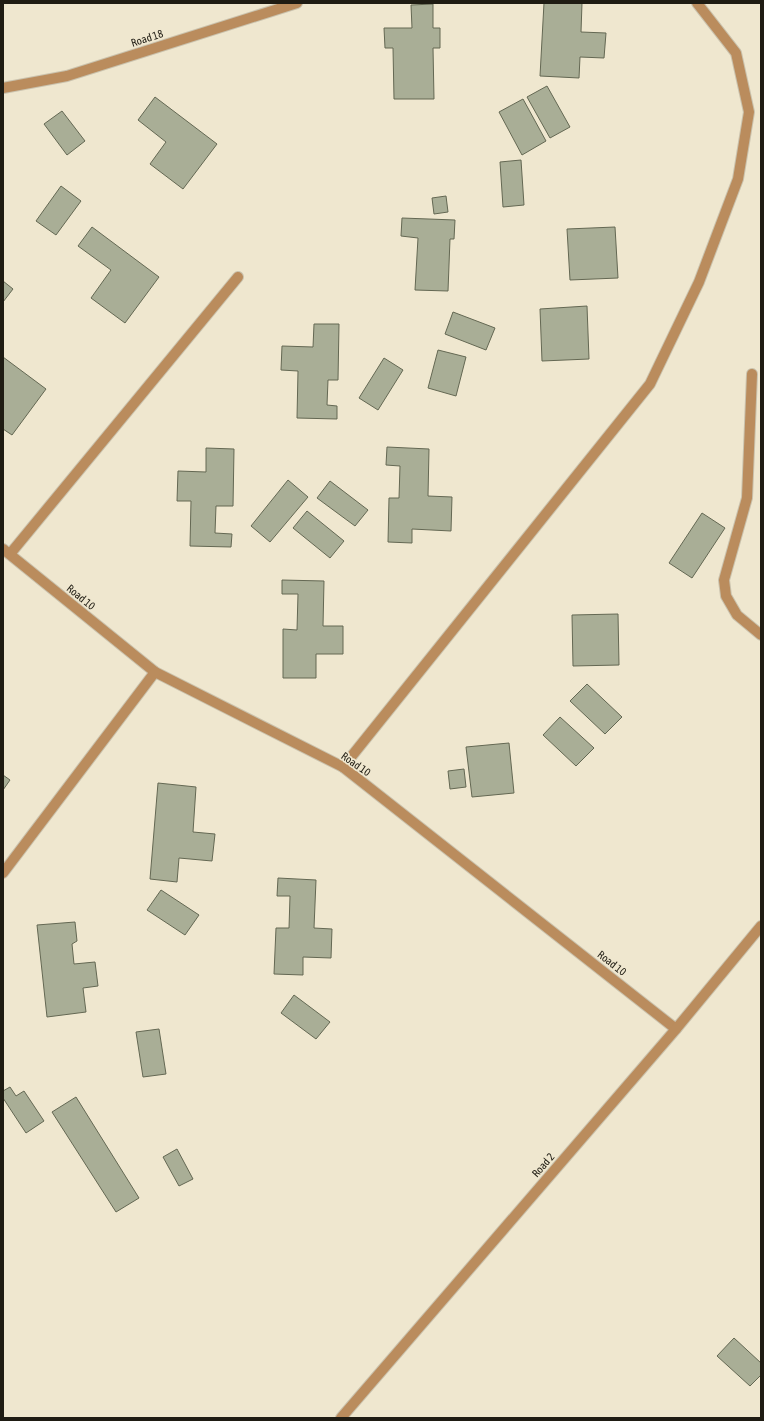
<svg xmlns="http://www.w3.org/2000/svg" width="764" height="1421" font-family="'Asap Condensed',sans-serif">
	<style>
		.building { fill: #a9ae96; stroke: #646853 }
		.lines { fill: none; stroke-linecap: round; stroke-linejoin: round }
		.minor-casing { stroke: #cac2ad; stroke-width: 12 }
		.minor { stroke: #ba8c5d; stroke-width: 10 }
		.labels { text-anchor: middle; stroke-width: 3.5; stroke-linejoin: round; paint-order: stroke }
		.street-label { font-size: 11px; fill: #1f1c13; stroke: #efe7cf }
	</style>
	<rect width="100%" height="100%" fill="#efe7cf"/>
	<!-- building -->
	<g class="building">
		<path d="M544,3H582L581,32L606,33L604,58L580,57L579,78L540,76Z"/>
		<path d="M433,4V28H440V48H433L434,99H394L393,48H385L384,28H412L411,5Z"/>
		<path d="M547,86L570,127L550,138L527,97Z"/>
		<path d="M155,97L217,144L183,189L150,164L166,142L138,120Z"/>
		<path d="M523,99L546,141L522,155L499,112Z"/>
		<path d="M62,111L85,141L67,155L44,124Z"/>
		<path d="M521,160L524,205L503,207L500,162Z"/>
		<path d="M61,186L81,201L56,235L36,221Z"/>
		<path d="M446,196L448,212L434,214L432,198Z"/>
		<path d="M402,218L455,220L454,239H450L448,291L415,290L418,238L401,236Z"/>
		<path d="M92,227L159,277L125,323L91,298L111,270L78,246Z"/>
		<path d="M615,227L618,278L570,280L567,229Z"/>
		<path d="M3,281L13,289L3,302Z"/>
		<path d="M587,306L589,359L542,361L540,309Z"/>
		<path d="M453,312L495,328L486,350L445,334Z"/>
		<path d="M314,324H339L338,380H328L327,405L337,406V419L297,418L298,371L281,370L282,346L313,347Z"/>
		<path d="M438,350L466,357L456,396L428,388Z"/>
		<path d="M3,357L46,389L12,435L3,429Z"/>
		<path d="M384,358L403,370L378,410L359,398Z"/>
		<path d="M387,447L429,449L428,496L452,497L451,531L412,529V543L388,542L389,498H399L400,466L386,465Z"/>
		<path d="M206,448L234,449L233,506H216L215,533L232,534L231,547L190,546L191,501H177L178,471L206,472Z"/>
		<path d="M288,480L308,497L270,542L251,526Z"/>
		<path d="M330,481L368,510L355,526L317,498Z"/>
		<path d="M307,511L344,541L330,558L293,528Z"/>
		<path d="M702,513L725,528L692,578L669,563Z"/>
		<path d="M282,580L324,581L323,626H343V654H316V678H283V629L297,630L298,594H282Z"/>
		<path d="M618,614L619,665L573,666L572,615Z"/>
		<path d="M587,684L622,717L605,734L570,701Z"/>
		<path d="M560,717L594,748L576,766L543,735Z"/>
		<path d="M509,743L514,793L472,797L466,747Z"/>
		<path d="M464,769L466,787L450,789L448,771Z"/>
		<path d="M3,775L10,780L3,790Z"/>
		<path d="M158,783L196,787L193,832L215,834L212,861L179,858L177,882L150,879Z"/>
		<path d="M278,878L316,880L314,928L332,929L331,958L303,957V975L274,974L276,928H289L290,896H277Z"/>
		<path d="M161,890L199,915L185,935L147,910Z"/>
		<path d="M75,922L77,941L72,944L74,964L95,962L98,986L83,988L86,1012L47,1017L37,925Z"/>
		<path d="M294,995L330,1022L316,1039L281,1013Z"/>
		<path d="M159,1029L166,1074L143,1077L136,1032Z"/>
		<path d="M10,1087L16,1096L24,1091L44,1121L26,1133L3,1098V1091Z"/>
		<path d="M76,1097L139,1198L116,1212L52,1112Z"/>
		<path d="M177,1149L193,1179L179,1186L163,1157Z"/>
		<path d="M734,1338L761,1363V1375L750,1386L717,1356Z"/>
	</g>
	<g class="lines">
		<!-- minor casing -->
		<g class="minor-casing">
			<g id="minor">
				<path d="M3,88L67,76L297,3"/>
				<path d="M752,374L747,498L724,580L726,596L737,615L761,635"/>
				<path d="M3,549L155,672L343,767L676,1029"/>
				<path d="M10,554L238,277"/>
				<path d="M343,767L650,384L699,282L738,179L749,112L736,53L697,3"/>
				<path d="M3,873L155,672"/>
				<path d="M341,1418L676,1029L761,926"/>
			</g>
		</g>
		<!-- minor -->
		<use href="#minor" class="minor"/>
	</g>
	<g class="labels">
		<!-- street labels -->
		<g class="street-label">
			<text transform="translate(147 38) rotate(-18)" y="4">Road 18</text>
			<text transform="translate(81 597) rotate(39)" y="4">Road 10</text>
			<text transform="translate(356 764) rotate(35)" y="4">Road 10</text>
			<text transform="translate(612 963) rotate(38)" y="4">Road 10</text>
			<text transform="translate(543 1165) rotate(-49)" y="4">Road 2</text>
		</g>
	</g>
	<!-- border -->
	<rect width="764" height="1421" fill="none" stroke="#1f1c13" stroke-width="8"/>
</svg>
